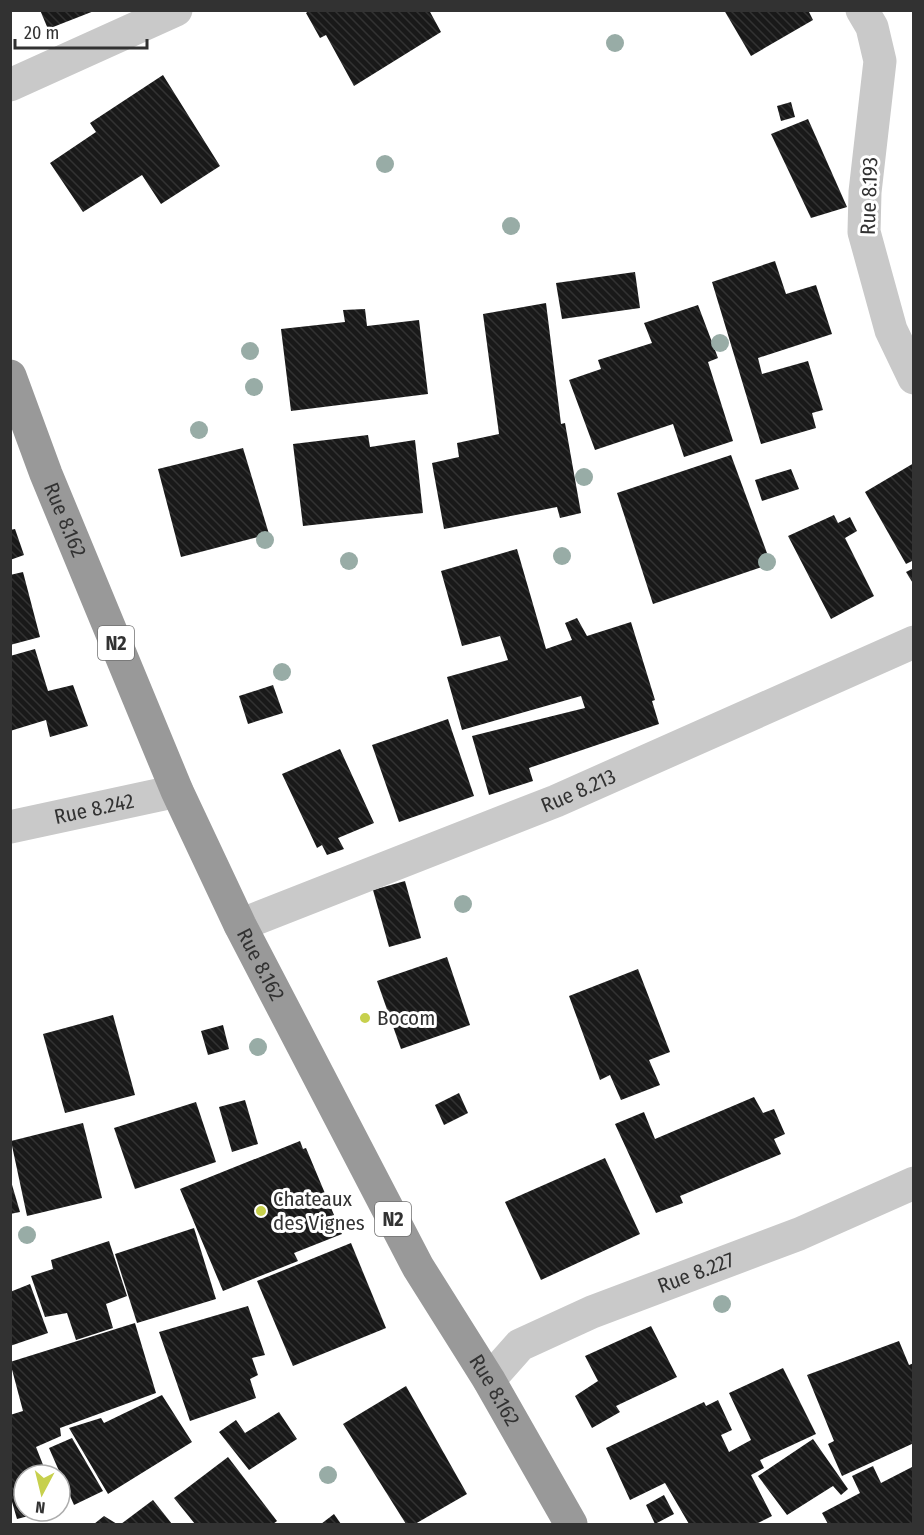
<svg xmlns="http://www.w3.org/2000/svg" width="924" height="1535" font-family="'Fira Sans Condensed',sans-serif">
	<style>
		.building { fill: url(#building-back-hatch) }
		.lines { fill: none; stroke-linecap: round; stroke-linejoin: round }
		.minor { stroke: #c9c9c9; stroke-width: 33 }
		.highway { stroke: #999; stroke-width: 33 }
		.tree { fill: #98aca6 }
		.poi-dot { fill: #c7d04d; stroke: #fff; stroke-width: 2 }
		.labels { text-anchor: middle; stroke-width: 6; stroke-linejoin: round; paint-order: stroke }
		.shield { fill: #fff; stroke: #707070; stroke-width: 1.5 }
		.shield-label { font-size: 20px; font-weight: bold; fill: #323232 }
		.street-label { font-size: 21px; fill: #323232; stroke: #fff }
		.poi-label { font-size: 21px; fill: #323232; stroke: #fff; text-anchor: start }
	</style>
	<defs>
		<pattern id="building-back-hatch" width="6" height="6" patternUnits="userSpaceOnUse" patternTransform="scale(1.5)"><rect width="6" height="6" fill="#191919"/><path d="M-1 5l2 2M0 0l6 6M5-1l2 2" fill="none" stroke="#323232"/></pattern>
	</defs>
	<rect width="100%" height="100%" fill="#fff"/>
	<!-- building -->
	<g class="building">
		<path d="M40,10H94V11L48,29Z"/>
		<path d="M310,10H429L441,32L354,86L326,35L320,38L306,13Z"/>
		<path d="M724,10H808L813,20L751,56Z"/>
		<path d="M163,75L220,166L161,204L142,175L83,212L50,163L96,132L90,123Z"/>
		<path d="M791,102L795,117L781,121L777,106Z"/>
		<path d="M808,119L847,207L811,218L771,134Z"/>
		<path d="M775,261L786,294L816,285L832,334L758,358L762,374L808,361L823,410L812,413L816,428L761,444L712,282Z"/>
		<path d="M635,272L640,308L562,319L556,283Z"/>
		<path d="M546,303L561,424L565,423L581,513L560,518L557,507L444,529L432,463L459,457L457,443L499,434L483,314Z"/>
		<path d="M698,305L718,358L708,362L733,441L684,457L673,424L595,450L569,380L601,369L598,360L652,343L644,323Z"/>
		<path d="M365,309L367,326L419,320L428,394L291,411L281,329L345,322L343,310Z"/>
		<path d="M368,435L370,447L415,440L423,513L303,526L293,444Z"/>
		<path d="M243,448L269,534L181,557L158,469Z"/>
		<path d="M731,455L771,564L653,604L617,493Z"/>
		<path d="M914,463V560L906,564L865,492Z"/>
		<path d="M791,469L799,489L762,501L755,480Z"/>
		<path d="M834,515L838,523L850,517L857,531L845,538L874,596L831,619L788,536Z"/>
		<path d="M15,529L24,555L10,560V530Z"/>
		<path d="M517,549L546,649L572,640L565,623L577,618L587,636L631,622L655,700L652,701L659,724L529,768L533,781L489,795L472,736L585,708L581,696L462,730L447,677L508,660L500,636L462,646L441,571Z"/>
		<path d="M914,568V585L906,572Z"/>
		<path d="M23,572L40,637L10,645V575Z"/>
		<path d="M35,649L48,691L73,685L88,726L50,737L46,720L10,731V656Z"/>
		<path d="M273,685L283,713L248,724L239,696Z"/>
		<path d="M448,719L474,796L399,822L372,745Z"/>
		<path d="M340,749L374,823L338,838L344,849L327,855L322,845L317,848L282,774Z"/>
		<path d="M405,881L421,938L389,947L373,890Z"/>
		<path d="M447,957L470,1025L401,1049L377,981Z"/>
		<path d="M638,969L670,1052L649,1060L660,1085L621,1100L610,1075L600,1080L569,996Z"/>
		<path d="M113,1015L135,1095L65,1113L43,1034Z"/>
		<path d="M223,1025L229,1049L208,1055L201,1031Z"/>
		<path d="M459,1093L468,1113L444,1125L435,1105Z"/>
		<path d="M754,1097L763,1113L774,1109L785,1134L774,1139L781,1154L680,1196L683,1203L656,1213L615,1124L644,1112L655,1139Z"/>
		<path d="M245,1100L258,1144L232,1152L219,1107Z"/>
		<path d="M196,1102L216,1162L135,1189L114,1128Z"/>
		<path d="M83,1123L102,1198L27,1216L11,1141Z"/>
		<path d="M300,1141L303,1149L306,1148L342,1234L294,1253L298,1261L223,1291L180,1189Z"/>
		<path d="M605,1158L640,1234L541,1280L505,1202Z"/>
		<path d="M10,1178L20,1212L10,1214Z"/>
		<path d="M194,1228L216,1299L137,1323L115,1254Z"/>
		<path d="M109,1241L127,1296L106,1304L113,1328L76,1340L67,1313L45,1317L31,1276L53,1269L51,1260Z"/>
		<path d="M351,1243L386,1328L293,1366L257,1281Z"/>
		<path d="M30,1284L48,1333L10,1346V1292Z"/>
		<path d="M248,1306L265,1355L252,1358L258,1375L250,1379L256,1398L190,1421L159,1332Z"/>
		<path d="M135,1323L156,1393L60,1428L61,1436L36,1447L47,1475H24V1511L44,1512L17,1519L10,1495V1415L23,1411L10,1362Z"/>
		<path d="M651,1326L677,1377L616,1406L620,1412L592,1428L575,1396L598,1381L585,1356Z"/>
		<path d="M899,1341L909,1365L914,1363V1443L842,1476L828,1444L834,1441L807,1375Z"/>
		<path d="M783,1368L816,1434L760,1460L764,1468L751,1475L772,1516L758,1523L759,1524H689L665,1483L630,1500L606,1448L704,1402L706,1406L718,1400L732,1430L721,1435L729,1452L751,1440L729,1393Z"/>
		<path d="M406,1386L467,1494L415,1524H406L343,1424Z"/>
		<path d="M162,1395L192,1442L108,1494L69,1428L101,1418L104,1423Z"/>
		<path d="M279,1412L297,1439L249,1470L219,1432L236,1420L245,1433Z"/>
		<path d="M72,1438L103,1491L74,1505L49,1448Z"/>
		<path d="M813,1439L848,1489L841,1495L833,1486L787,1515L758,1476Z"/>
		<path d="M228,1457L277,1521L273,1524H195L174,1498Z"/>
		<path d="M873,1466L881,1483L914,1466V1524H828L822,1513L860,1493L852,1476Z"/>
		<path d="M664,1495L674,1514L655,1524L646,1505Z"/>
		<path d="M153,1500L172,1524H121Z"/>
		<path d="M334,1514L341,1524H321Z"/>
		<path d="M104,1516L117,1524H94Z"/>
	</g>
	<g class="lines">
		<!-- minor -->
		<g class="minor">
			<path d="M862,10L872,27L880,61L865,192L864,232L891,330L914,378"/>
			<path d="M10,85L176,10"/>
			<path id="s1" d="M10,827L177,791"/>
			<path id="s2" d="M240,925L556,801L914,642"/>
			<path id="s3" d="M489,1380L520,1345L592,1312L799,1234L914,1183"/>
		</g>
		<!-- highway -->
		<path class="highway" id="s4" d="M10,376L46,474L177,791L240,925L418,1267L489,1380L571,1524"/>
	</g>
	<!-- trees -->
	<g class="tree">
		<circle cx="615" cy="43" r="9"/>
		<circle cx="385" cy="164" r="9"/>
		<circle cx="511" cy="226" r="9"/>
		<circle cx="720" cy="343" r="9"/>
		<circle cx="250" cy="351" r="9"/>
		<circle cx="254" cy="387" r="9"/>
		<circle cx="199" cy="430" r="9"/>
		<circle cx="584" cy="477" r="9"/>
		<circle cx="265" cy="540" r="9"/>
		<circle cx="562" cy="556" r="9"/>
		<circle cx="349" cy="561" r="9"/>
		<circle cx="767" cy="562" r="9"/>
		<circle cx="282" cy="672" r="9"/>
		<circle cx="463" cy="904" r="9"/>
		<circle cx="258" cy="1047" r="9"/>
		<circle cx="27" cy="1235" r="9"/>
		<circle cx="722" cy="1304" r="9"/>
		<circle cx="328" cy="1475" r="9"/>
	</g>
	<!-- markers -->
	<g class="poi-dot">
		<circle cx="365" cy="1018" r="6"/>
		<circle cx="261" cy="1211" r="6"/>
	</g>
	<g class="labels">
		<!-- shield labels -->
		<g class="shield">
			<rect x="98" y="626" width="36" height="34" rx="4.5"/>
			<rect x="375" y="1202" width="36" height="34" rx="4.5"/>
		</g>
		<g class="shield-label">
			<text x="116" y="650">N2</text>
			<text x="393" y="1226">N2</text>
		</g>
		<!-- street labels -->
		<g class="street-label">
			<text transform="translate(869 196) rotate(-88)" y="7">Rue 8.193</text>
			<text dy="7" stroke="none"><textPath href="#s4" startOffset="154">Rue 8.162</textPath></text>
			<text dy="7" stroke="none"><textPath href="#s2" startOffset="364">Rue 8.213</textPath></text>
			<text dy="7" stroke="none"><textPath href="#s1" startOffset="86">Rue 8.242</textPath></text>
			<text dy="7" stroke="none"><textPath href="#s4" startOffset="640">Rue 8.162</textPath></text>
			<text dy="7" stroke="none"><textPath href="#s3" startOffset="237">Rue 8.227</textPath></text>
			<text dy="7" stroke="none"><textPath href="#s4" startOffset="1126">Rue 8.162</textPath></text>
		</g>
		<!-- poi labels -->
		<g class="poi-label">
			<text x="377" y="1025">Bocom</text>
			<text x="273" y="1206">Chateaux<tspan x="273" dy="24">des Vignes</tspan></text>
		</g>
	</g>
	<!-- border -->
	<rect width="924" height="1535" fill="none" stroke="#323232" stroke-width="24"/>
	<!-- north arrow -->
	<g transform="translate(42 1493) rotate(187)"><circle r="28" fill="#ffffff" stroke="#adadad" stroke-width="1.5"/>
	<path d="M0-4.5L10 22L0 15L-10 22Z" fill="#c7d04d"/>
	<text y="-9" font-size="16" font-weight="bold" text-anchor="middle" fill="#323232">N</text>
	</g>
	<!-- scale -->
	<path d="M15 39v9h132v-9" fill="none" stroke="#323232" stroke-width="3"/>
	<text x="24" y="39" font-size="18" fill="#323232" stroke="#ffffff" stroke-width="4.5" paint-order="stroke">20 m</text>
</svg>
